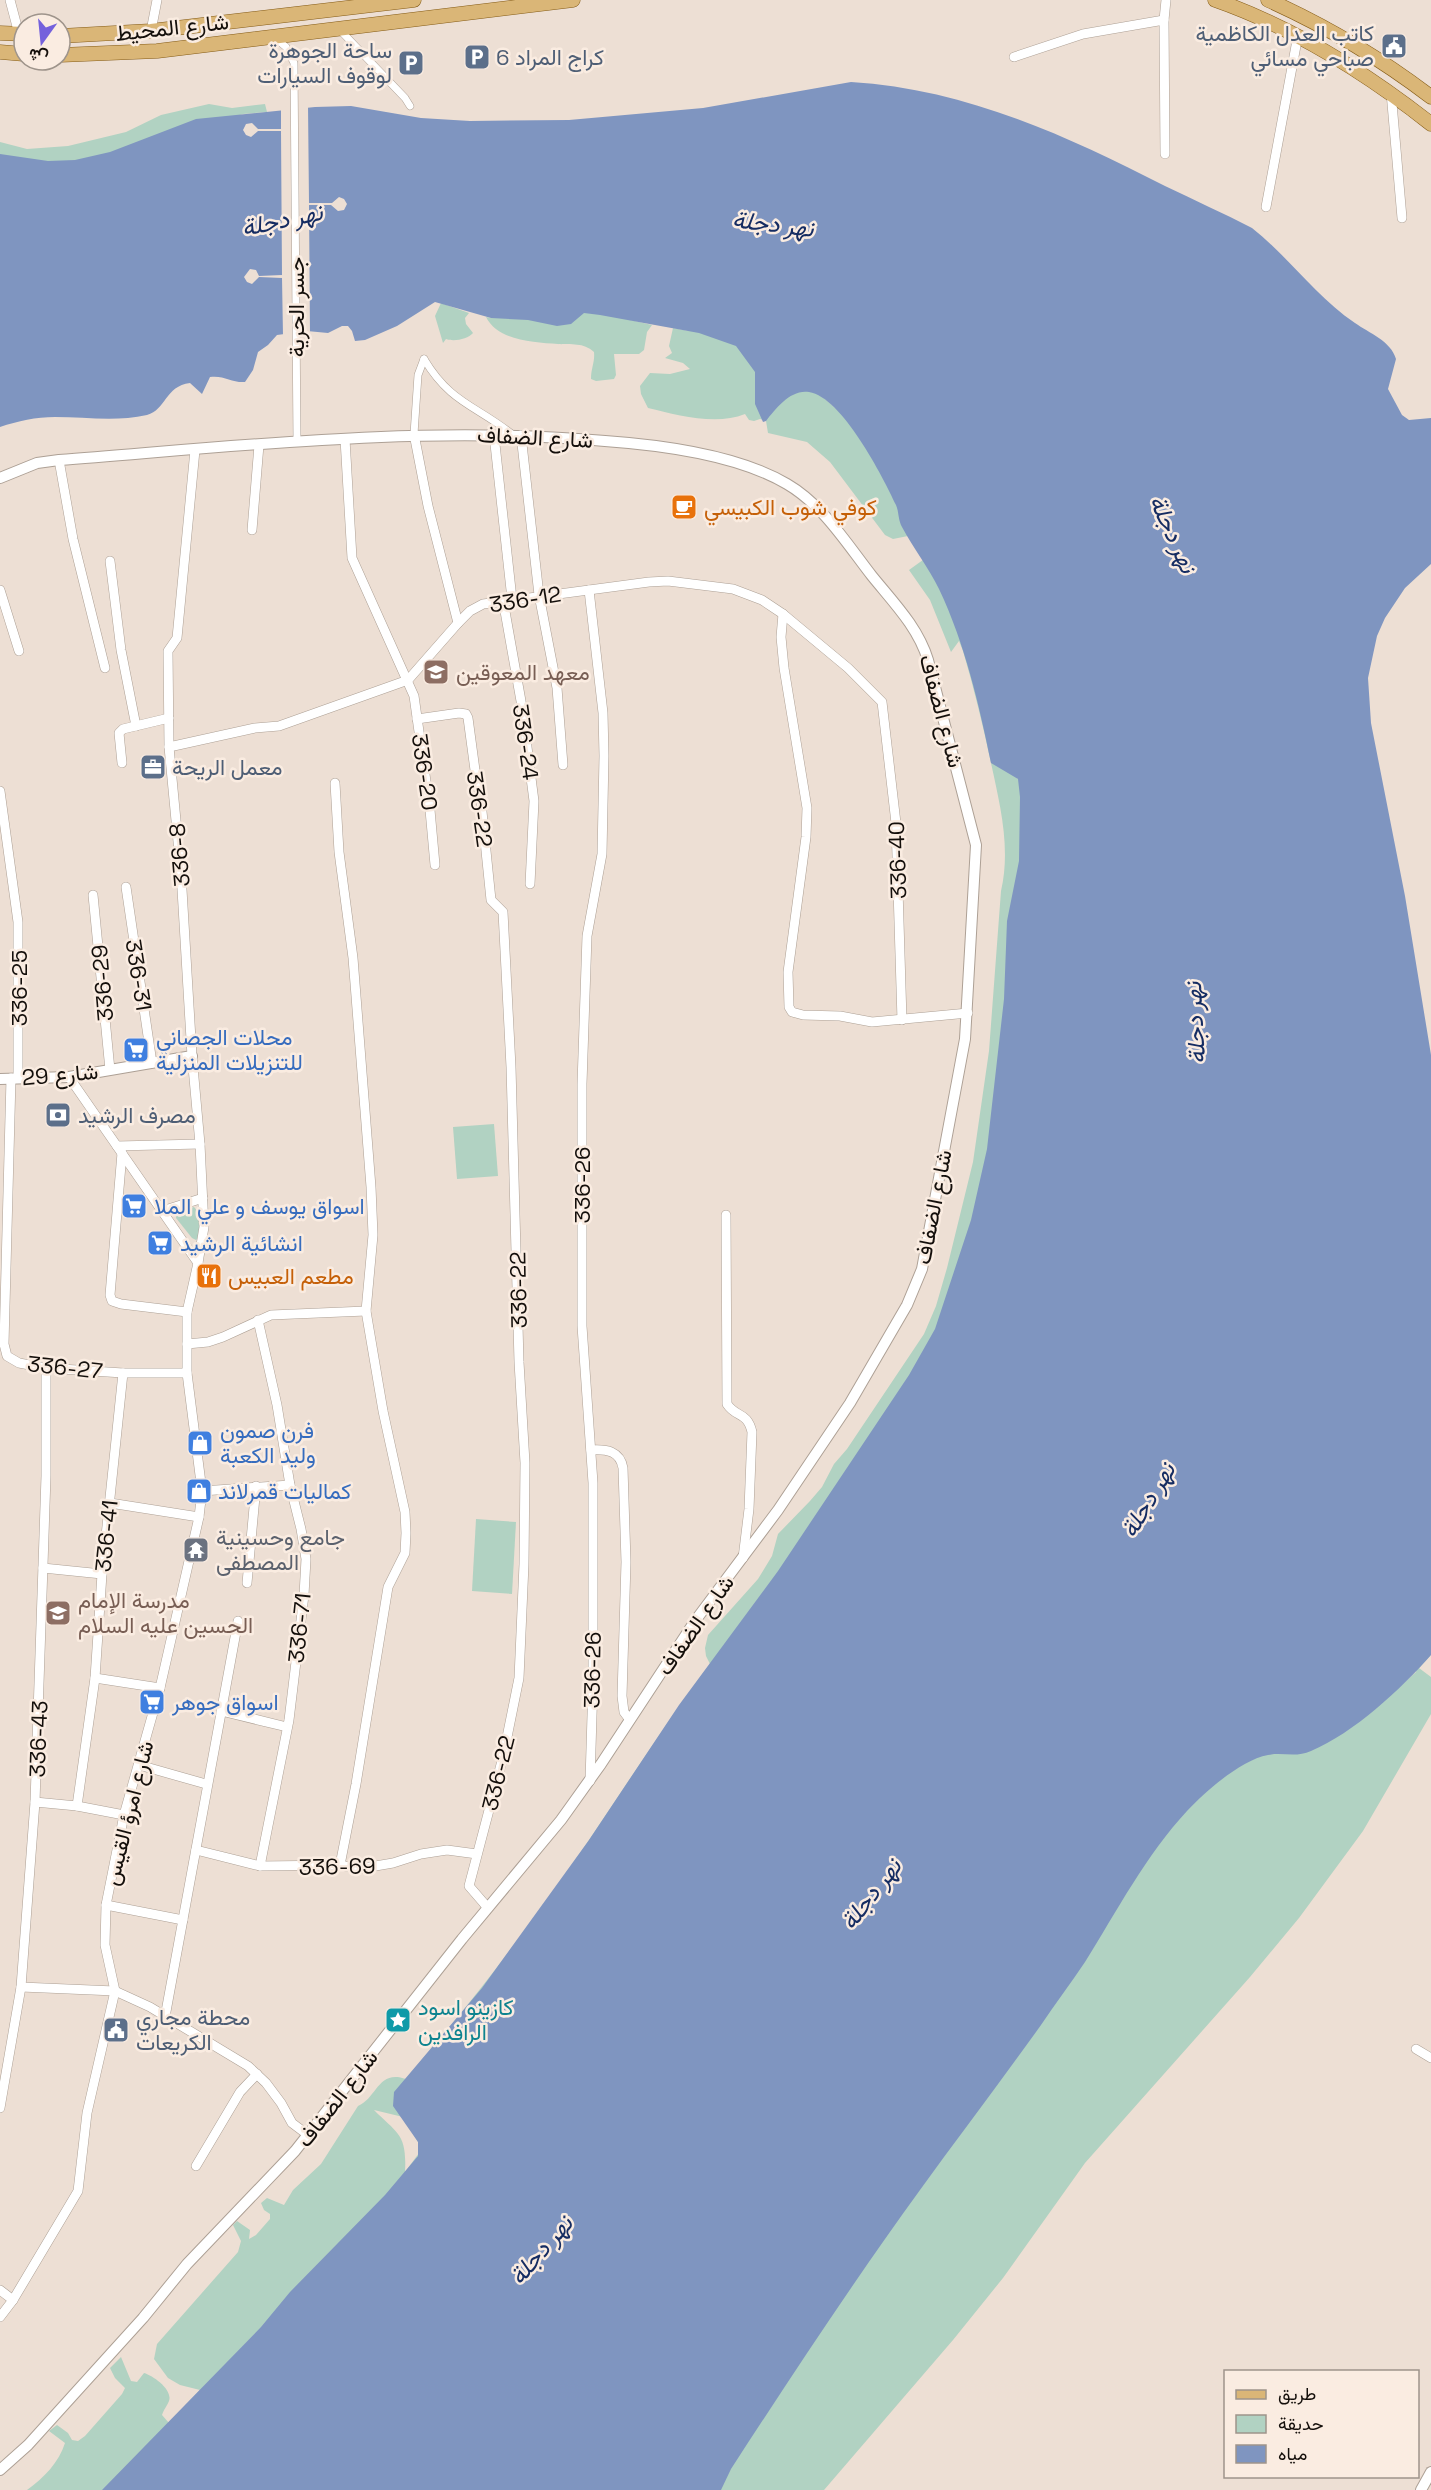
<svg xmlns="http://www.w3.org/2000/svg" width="1431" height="2490" font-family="'Space Grotesk',Vazirmatn,sans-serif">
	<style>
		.green { fill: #b1d2c2; fill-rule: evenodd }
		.water { fill: #7f95c0 }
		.pier { fill: #eddfd4 }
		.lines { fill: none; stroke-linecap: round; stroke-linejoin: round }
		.pedestrian-casing { stroke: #ada095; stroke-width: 8 }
		.minor-casing { stroke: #ada095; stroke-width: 10 }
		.tertiary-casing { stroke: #ada095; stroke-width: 12 }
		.primary-casing { stroke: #855c17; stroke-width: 15 }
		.pedestrian { stroke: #fff; stroke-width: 7 }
		.minor { stroke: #fff; stroke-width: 9 }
		.tertiary { stroke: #fff; stroke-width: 10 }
		.primary { stroke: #dab677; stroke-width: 14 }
		.labels { text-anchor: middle; stroke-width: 5; stroke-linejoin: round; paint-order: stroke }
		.street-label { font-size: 22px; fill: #140f0b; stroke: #faece1 }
		.service-label { font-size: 22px; fill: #4e5e75; stroke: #faece1; text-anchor: start }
		.food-label { font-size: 22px; fill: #c56008; stroke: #faece1; text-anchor: start }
		.education-label { font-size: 22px; fill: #785e54; stroke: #faece1; text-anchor: start }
		.shop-label { font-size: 22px; fill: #366cbe; stroke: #faece1; text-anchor: start }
		.worship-label { font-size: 22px; fill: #5b616d; stroke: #faece1; text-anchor: start }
		.culture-label { font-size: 22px; fill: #0d838f; stroke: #faece1; text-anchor: start }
		.water-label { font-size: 24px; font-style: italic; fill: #152c62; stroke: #faece1 }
	</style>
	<rect width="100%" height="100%" fill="#eddfd4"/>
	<!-- green -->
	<g class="green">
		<path d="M209,104L232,108L265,104L267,112L243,114L122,155L0,169V142L27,149L68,146L126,132L161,115Z"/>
		<path d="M540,299L652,325L647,332L644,350L639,354H614L616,375L614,379L596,381L591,379C591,368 595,362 594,352C583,342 572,345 558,344C534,342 498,341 486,317L491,318Z"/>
		<path d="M441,303L469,313L465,318L466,324L473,333C468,339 454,342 446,339L443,343L435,316Z"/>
		<path d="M731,318L876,443L908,536L893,539L885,535L830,462L807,442L768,433L766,421L760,419L754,421L749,420L745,414C716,426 677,415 648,408L641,394L640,386L650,373L670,374L690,369L683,363L665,358L672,353L669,346L673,328L689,331Z"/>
		<path d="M934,552L1012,773L1018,779H1024L1019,955L964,1295L439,2144L162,2430L133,2490H27C44,2478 59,2462 65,2443L49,2431L57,2425L68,2433L72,2440L78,2441L85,2436L122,2394L125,2388L115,2378L110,2368L121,2357L131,2381L137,2382L144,2373C154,2376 173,2390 169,2401C167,2406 164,2409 162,2415L169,2423L200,2390L180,2385L168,2378L154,2359L157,2344L238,2252L241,2241L233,2225L237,2221L250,2230L249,2239L256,2235L270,2219V2214L264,2210L261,2203L267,2198L284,2205L293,2190L321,2164L358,2106C377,2098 378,2069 406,2079C471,2003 533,1923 589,1840C629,1781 667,1721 710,1664L706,1656L705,1648L708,1635L758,1579L772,1556L778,1534L810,1501L822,1487L834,1464L847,1449L924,1334L936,1306L947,1268L973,1162L989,1051L1001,891C1011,848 1000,805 991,763C983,726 974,688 963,651L959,641L951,652L930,600L909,570ZM374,2110L403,2117L418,2142L419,2153L405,2172C407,2134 398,2134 374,2110Z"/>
		<path d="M494,1124L498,1176L457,1179L453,1127Z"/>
		<path d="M194,1207L198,1212L200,1236L196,1240L192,1238L176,1218L177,1212Z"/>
		<path d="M476,1519L516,1522L512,1594L472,1591Z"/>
		<path d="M1431,1655L1419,1668L1431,1677V1714L1363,1831L1299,1918L1250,1977L1085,2163L1003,2278L953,2340L824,2490H603L1209,1781L1398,1688L1416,1672L1417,1663Z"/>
	</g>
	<!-- water -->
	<path class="water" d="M851,82C965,89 1065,135 1165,186C1194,200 1223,213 1252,228C1289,257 1315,296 1355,323C1369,333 1391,341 1396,359L1388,389L1402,415L1409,420L1431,418V564L1405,588L1385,618L1377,636L1368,678L1371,723L1405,896L1431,1055V1655C1401,1689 1354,1733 1311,1751C1296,1758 1283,1752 1268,1755C1241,1760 1206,1791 1187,1811C1146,1855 1117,1911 1085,1962C1071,1983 1055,2004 1041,2025C1001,2081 960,2135 920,2190C854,2281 792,2375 731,2469L721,2490H102L261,2327L290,2292L385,2195L418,2156V2142L393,2106L394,2092L482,1988L589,1840L679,1705L778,1571L909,1375L935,1329L971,1220L987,1149L1004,999L1007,921L1019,861L1020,797L1018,779L991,763C979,704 965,644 939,589C929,568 913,548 902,527C898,520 899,512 896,505C883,477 842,397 809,392C791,389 776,408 766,421L763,422L755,404V372L736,346L699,333L600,315L584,313L571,324L557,326L528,320L491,318L435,302L397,326L365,340L355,341L352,331L348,326H342L328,333L307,331L277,335L268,345L258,352L253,370L245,382C232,383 224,375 210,377L202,394L190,383C165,386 166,410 147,415C116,422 86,417 55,417C36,417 18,421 0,427V154L48,161L75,160L110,152L196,119L315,107L351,106L421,118L470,121L569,120L703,108Z"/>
	<!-- pier -->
	<path class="pier" d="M308,105L309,203H332L339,197L344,199L347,204L344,210L338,211L331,205H309L310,334L298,337L283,336L282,278L259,277L252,284L247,282L244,277L250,269L256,270L259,276L282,275L281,131H258L251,137L246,135L243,130L246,124L252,123L258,129H281V107Z"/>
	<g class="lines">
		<!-- pedestrian casing -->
		<g class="pedestrian-casing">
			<g id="pedestrian">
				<path d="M339,29L405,98L410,106"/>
				<path d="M275,38L286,47L294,63L297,442"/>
				<path d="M424,359C451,404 476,405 513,435"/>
				<path d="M414,434L418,375L424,359"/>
			</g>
		</g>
		<!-- minor casing -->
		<g class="minor-casing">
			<g id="minor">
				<path d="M10,0L19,34"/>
				<path d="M151,31L157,0"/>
				<path d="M1014,57L1083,34L1164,20"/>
				<path d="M1391,92L1402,218"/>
				<path d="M1165,154L1164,20L1166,0"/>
				<path d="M1266,207L1298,35"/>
				<path d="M414,434L428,506L458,623"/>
				<path d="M494,435L512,599"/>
				<path d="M521,435L539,595L557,688L563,765"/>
				<path d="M345,439L352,558L414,696L430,810L435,865"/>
				<path d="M195,450L177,638L168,651L169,747L181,873L192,1056L200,1144L204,1227L198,1263"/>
				<path d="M59,460L73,539L105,668"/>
				<path d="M252,530L259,445"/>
				<path d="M110,561L121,650L136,726"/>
				<path d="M0,590L19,651"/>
				<path d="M589,590L603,713L604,756L602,854L587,936L582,1084V1326L593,1483V1683L590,1781"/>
				<path d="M503,600L521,701L534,801L530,884"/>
				<path d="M783,614L781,637L784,668L807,808L806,837L788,972L789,1007L792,1012L803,1015L840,1016L872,1022L968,1013"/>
				<path d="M417,719L459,713L466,714L468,718L477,785L480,792L491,900L503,912L511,1067L519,1362L525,1463L524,1564L519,1678L503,1757L469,1886L488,1908"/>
				<path d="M169,747L255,728L279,726L408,680L458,623L470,611L483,604L649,582L668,581L733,589L762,600L783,614L848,668L882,702L896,823L902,1020"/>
				<path d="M122,763L119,733L123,729L169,718"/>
				<path d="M335,783L339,852L353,958L371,1187L373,1235L366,1311L383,1411L405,1512L406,1533L405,1553L388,1587L356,1784L340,1865"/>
				<path d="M0,791L18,922V1078"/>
				<path d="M126,887L152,1063"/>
				<path d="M93,895L110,1070"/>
				<path d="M11,1078L4,1344L7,1356L19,1363L46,1368L123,1373H187"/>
				<path d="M117,1146L200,1144"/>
				<path d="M122,1153L110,1295L112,1301L121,1304L187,1312"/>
				<path d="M162,1211L203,1198"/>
				<path d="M726,1215L727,1404C736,1418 747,1411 752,1432L749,1509L743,1558"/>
				<path d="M258,1320L277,1405L290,1485L301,1529L306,1559L304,1595L289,1720L260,1866"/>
				<path d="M187,1344L208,1342L223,1337L271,1315L366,1311"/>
				<path d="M591,1450C607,1449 620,1451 623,1468L626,1562L622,1696L624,1712L630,1720"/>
				<path d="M202,1491L290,1485"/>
				<path d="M110,1503L199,1517"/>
				<path d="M43,1568L102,1574"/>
				<path d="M247,1583L256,1486"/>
				<path d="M95,1678L160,1688"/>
				<path d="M221,1711L287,1727"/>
				<path d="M139,1765L206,1784"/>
				<path d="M35,1802L77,1806L124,1815"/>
				<path d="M77,1806L95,1678L102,1574L123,1373"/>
				<path d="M196,1850L260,1866L340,1865L358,1869L393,1863L421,1854L447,1850L477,1854"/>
				<path d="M106,1905L183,1920"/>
				<path d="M21,1987L115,1991L150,2007L248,2066L266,2083L281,2103L292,2123L308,2135"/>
				<path d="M165,2017L238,1621"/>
				<path d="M1416,2049L1431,2058"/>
				<path d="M0,2108L21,1987L35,1802L46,1476V1368"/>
				<path d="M196,2166L240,2092L257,2074"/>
				<path d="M0,2290L13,2300"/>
				<path d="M0,2317L13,2300L78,2191L87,2113L115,1991L105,1945L106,1905L124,1815L160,1688L199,1517L202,1491L187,1373V1312L198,1263L69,1077"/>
			</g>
		</g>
		<!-- tertiary casing -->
		<g class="tertiary-casing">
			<g id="tertiary">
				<path d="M0,478L37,463L59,460C241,446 423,425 605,441C661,445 738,455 787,484C823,505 847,544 872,576C893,602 918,627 928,660L976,845L965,1039L922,1269L907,1305L850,1403L778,1510L695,1621L601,1764L561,1820L462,1939L295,2151L187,2264L143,2318L28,2445L0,2470"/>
				<path d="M0,1079L69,1077L192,1056"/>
				<path d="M1421,2490L1431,2472"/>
			</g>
		</g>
		<!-- primary casing -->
		<g class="primary-casing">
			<g id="primary">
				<path d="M1215,0C1295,28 1365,72 1431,124"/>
				<path d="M1268,0C1326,26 1380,58 1431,97"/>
				<path d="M0,33L24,34"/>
				<path d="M60,36L151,31L414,0"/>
				<path d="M0,52L24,54"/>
				<path d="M60,55L157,51L573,0"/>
			</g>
		</g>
		<!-- pedestrian -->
		<use href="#pedestrian" class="pedestrian"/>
		<!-- minor -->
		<use href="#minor" class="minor"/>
		<!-- tertiary -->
		<use href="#tertiary" class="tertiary"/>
		<!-- primary -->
		<use href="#primary" class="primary"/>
	</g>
	<!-- icons -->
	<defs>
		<g id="civic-square" transform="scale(1.35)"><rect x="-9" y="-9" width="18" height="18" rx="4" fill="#5c6f8a" stroke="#faece1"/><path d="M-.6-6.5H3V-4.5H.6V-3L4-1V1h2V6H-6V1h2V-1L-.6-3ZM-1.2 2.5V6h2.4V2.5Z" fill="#fff"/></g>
		<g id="parking-square" transform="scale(1.35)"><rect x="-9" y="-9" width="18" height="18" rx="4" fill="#5c6f8a" stroke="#faece1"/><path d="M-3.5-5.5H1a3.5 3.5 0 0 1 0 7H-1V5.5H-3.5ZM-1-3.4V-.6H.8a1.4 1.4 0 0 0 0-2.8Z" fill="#fff"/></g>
		<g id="cafe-square" transform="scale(1.35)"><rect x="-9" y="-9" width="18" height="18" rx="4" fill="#e8710a" stroke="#faece1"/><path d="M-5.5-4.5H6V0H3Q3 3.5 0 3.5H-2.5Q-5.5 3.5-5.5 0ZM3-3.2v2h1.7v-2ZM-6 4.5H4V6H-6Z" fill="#fff"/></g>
		<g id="school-square" transform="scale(1.35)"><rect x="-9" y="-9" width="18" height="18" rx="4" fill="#8d6e63" stroke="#faece1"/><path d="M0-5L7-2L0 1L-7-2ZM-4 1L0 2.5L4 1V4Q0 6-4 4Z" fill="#fff"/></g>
		<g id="office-square" transform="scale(1.35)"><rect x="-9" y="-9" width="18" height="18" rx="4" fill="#5c6f8a" stroke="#faece1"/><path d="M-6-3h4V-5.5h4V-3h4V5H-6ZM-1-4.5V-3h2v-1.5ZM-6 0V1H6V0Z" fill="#fff"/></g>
		<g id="supermarket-square" transform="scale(1.35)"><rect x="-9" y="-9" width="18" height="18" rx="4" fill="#3f7fe0" stroke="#faece1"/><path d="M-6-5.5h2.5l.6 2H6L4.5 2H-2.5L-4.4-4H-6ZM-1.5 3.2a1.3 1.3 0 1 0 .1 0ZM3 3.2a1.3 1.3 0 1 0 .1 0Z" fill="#fff"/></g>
		<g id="bank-square" transform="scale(1.35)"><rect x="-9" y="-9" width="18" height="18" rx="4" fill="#5c6f8a" stroke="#faece1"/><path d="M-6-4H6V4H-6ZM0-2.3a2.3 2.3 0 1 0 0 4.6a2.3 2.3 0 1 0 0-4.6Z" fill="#fff"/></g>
		<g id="restaurant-square" transform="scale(1.35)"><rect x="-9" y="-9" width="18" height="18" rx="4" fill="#e8710a" stroke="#faece1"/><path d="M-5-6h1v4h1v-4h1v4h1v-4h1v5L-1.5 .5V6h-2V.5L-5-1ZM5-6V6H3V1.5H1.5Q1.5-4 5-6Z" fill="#fff"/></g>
		<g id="shop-square" transform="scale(1.35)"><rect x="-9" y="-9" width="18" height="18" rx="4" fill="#3f7fe0" stroke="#faece1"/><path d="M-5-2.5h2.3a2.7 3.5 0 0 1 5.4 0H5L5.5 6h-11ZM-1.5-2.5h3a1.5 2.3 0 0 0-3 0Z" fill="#fff"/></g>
		<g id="temple-square" transform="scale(1.35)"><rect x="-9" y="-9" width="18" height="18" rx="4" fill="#6b7280" stroke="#faece1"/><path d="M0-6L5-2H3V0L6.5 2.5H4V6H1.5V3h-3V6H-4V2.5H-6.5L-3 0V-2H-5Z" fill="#fff"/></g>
		<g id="sight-square" transform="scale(1.35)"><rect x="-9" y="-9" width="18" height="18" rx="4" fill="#0f9aa8" stroke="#faece1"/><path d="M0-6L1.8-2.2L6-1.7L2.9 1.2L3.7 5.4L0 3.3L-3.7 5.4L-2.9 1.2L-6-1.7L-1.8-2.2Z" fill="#fff"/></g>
	</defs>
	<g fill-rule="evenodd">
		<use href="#civic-square" x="1394" y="46"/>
		<use href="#parking-square" x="477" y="57"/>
		<use href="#parking-square" x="411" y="63"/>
		<use href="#cafe-square" x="684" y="507"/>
		<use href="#school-square" x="436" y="672"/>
		<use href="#office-square" x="153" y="767"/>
		<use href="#supermarket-square" x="136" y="1050"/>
		<use href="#bank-square" x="58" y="1115"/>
		<use href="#supermarket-square" x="134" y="1206"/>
		<use href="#supermarket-square" x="160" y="1243"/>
		<use href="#restaurant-square" x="209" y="1276"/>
		<use href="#shop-square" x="200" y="1443"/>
		<use href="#shop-square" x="199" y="1491"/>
		<use href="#temple-square" x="196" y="1550"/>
		<use href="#school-square" x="58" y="1613"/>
		<use href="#supermarket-square" x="152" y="1702"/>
		<use href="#sight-square" x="398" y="2020"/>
		<use href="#civic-square" x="116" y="2030"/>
	</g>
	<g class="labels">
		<!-- street labels -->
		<g class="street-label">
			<text transform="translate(172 27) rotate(-6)" y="8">شارع المحيط</text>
			<text transform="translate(296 307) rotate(-90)" y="8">جسر الحرية</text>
			<text transform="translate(535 437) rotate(3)" y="8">شارع الضفاف</text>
			<text transform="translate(525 599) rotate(-9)" y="8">336-12</text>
			<text transform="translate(942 711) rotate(75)" y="8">شارع الضفاف</text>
			<text transform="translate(526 742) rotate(82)" y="8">336-24</text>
			<text transform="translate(425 772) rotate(82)" y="8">336-20</text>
			<text transform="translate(480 809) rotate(82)" y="8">336-22</text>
			<text transform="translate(179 855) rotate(-95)" y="8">336-8</text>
			<text transform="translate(897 860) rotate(-92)" y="8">336-40</text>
			<text transform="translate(139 975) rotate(81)" y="8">336-31</text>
			<text transform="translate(102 983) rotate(-95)" y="8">336-29</text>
			<text transform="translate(19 988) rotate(-90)" y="8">336-25</text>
			<text transform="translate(60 1074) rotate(-5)" y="8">شارع 29</text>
			<text transform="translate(582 1185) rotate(-90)" y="8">336-26</text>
			<text transform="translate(933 1207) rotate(-79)" y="8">شارع الضفاف</text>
			<text transform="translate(518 1290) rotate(-91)" y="8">336-22</text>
			<text transform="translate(65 1367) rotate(6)" y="8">336-27</text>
			<text transform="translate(106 1536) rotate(-84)" y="8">336-41</text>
			<text transform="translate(695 1625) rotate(-55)" y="8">شارع الضفاف</text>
			<text transform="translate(299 1628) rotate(-84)" y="8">336-71</text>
			<text transform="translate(592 1670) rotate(-89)" y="8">336-26</text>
			<text transform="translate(38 1739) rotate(-88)" y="8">336-43</text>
			<text transform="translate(498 1773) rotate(-76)" y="8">336-22</text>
			<text transform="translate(128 1813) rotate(-76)" y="8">شارع امرؤ القيس</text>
			<text transform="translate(337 1866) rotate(-1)" y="8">336-69</text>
			<text transform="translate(337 2098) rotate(-52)" y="8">شارع الضفاف</text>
		</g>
		<!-- service labels -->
		<g class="service-label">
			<text x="1374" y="41" text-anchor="end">كاتب العدل الكاظمية<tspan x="1374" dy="25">صباحي مسائي</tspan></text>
			<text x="392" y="58" text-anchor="end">ساحة الجوهرة<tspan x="392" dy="25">لوقوف السيارات</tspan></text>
			<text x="496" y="65">كراج المراد 6</text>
			<text x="172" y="775">معمل الريحة</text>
			<text x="78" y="1123">مصرف الرشيد</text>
			<text x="136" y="2025">محطة مجاري<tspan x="136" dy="25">الكريعات</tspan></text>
		</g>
		<!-- food labels -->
		<g class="food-label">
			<text x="704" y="515">كوفي شوب الكبيسي</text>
			<text x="228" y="1284">مطعم العبيس</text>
		</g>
		<!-- education labels -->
		<g class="education-label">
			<text x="456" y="680">معهد المعوقين</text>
			<text x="78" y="1608">مدرسة الإمام<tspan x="78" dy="25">الحسين عليه السلام</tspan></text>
		</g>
		<!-- shop labels -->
		<g class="shop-label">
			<text x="156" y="1045">محلات الجصاني<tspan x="156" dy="25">للتنزيلات المنزلية</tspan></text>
			<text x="154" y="1214">اسواق يوسف و علي الملا</text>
			<text x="180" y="1251">انشائية الرشيد</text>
			<text x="220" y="1438">فرن صمون<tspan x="220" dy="25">وليد الكعبة</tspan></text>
			<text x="218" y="1499">كماليات قمرلاند</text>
			<text x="172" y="1710">اسواق جوهر</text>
		</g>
		<!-- worship labels -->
		<g class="worship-label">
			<text x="216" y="1545">جامع وحسينية<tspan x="216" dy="25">المصطفى</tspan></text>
		</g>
		<!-- culture labels -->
		<g class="culture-label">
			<text x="418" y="2015">كازينو اسود<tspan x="418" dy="25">الرافدين</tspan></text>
		</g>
		<!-- water labels -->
		<g class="water-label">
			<text transform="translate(282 220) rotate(-12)" y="8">نهر دجلة</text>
			<text transform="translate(773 224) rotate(7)" y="8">نهر دجلة</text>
			<text transform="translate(1173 534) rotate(66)" y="8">نهر دجلة</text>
			<text transform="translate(1195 1023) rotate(-93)" y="8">نهر دجلة</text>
			<text transform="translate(1148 1500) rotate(-59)" y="8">نهر دجلة</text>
			<text transform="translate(871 1894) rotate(-52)" y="8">نهر دجلة</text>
			<text transform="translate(541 2250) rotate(-49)" y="8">نهر دجلة</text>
		</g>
	</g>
	<!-- legend -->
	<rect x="1224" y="2370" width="195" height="108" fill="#faece1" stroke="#9e948b" stroke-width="1.5"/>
	<rect x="1236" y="2390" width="30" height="9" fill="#dab677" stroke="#9e948b" stroke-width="1.5"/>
	<text x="1278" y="2400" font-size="18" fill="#140f0b">طريق</text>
	<rect x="1236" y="2415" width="30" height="18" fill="#b1d2c2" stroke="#9e948b" stroke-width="1.5"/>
	<text x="1278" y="2430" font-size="18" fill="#140f0b">حديقة</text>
	<rect x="1236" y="2445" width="30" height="18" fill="#7f95c0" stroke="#9e948b" stroke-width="1.5"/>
	<text x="1278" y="2460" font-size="18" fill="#140f0b">مياه</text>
	<!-- north arrow -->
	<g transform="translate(42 42) rotate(195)"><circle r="28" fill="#faece1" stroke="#9e948b" stroke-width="1.5"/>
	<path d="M0-4.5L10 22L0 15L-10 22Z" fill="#7461dc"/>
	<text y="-9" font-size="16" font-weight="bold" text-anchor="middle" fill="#140f0b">ش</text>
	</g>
</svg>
